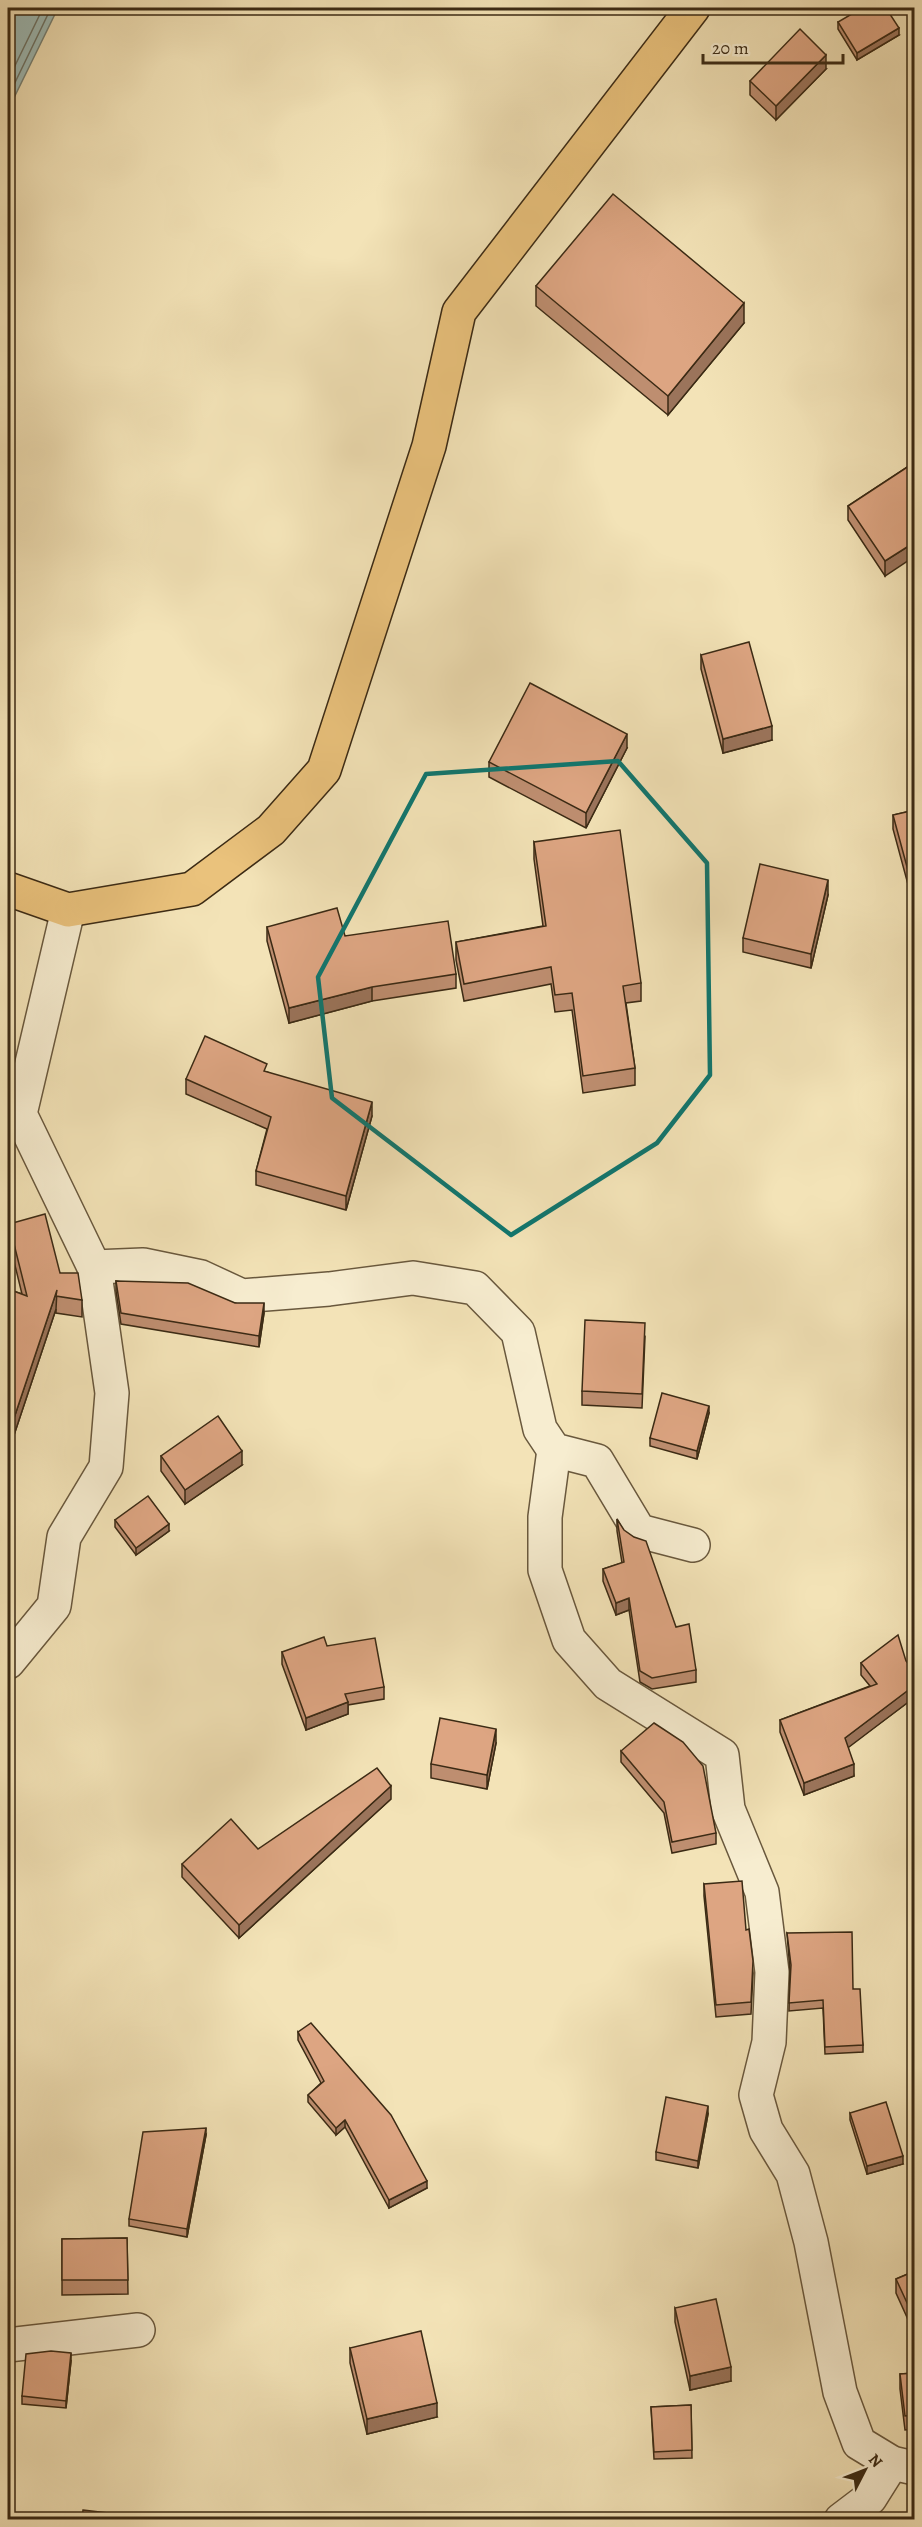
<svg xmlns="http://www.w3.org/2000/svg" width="922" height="2527" font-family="Alegreya,serif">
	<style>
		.water { fill: #9ebcb7; stroke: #768276; stroke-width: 1.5 }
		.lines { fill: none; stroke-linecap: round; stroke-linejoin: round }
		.shore { stroke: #6c7366; stroke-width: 1.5 }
		.minor-casing { stroke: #69583d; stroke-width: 36 }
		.major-casing { stroke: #3b2a14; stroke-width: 36 }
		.minor { stroke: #f7edd0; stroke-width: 33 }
		.major { stroke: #eac27c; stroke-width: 33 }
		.wall { fill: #be8e70; stroke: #3b2a14; stroke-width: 1.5 }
		.shaded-wall { fill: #9b745b; stroke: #3b2a14; stroke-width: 1.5 }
		.building { fill: #dda582; stroke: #3b2a14; stroke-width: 1.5 }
		.marked { fill: none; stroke: #0f766e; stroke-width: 4.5; stroke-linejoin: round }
	</style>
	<rect width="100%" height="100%" fill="#f3e3b7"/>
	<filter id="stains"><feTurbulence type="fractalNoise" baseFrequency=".00333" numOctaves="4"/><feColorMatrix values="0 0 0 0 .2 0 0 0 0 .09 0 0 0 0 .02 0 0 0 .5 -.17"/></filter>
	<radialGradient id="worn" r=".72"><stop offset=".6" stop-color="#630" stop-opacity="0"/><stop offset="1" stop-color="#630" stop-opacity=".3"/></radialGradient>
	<!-- water -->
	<path class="water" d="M8,8H58L8,110Z"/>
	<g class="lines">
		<!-- shore -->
		<g class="shore">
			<path d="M8,80L43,8"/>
			<path d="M8,97L51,8"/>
		</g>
		<!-- minor casing -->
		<g class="minor-casing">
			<g id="minor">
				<path d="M94,1267L143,1265L201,1277L242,1296L329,1289L413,1278L475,1288L518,1332L540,1429L554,1450L597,1461L639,1531L693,1545"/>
				<path d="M554,1450L545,1517V1570L569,1640L608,1684L722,1755L728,1809L762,1892L772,1972L769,2042L756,2095L766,2130L793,2174L811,2242L840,2392L859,2443L892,2463L914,2468"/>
				<path d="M8,1662L54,1606L64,1537L106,1467L112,1393L94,1267L20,1114L68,910"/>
				<path d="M8,2345L138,2330"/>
				<path d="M841,2520L870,2498L892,2463"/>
			</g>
		</g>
		<!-- major casing -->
		<g class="major-casing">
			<path id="major" d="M8,889L68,910L192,889L271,830L324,770L429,446L459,312L693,8"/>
		</g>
		<!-- minor -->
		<use href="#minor" class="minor"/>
		<!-- major -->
		<use href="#major" class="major"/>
	</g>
	<!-- wall -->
	<g class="wall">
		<path d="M838,22L899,35L857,60L838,29Z"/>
		<path d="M826,69L776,120L750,95V81Z"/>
		<path d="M536,286L744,323L668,415L536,306Z"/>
		<path d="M915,462L885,576L848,520V506Z"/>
		<path d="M701,655L772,740L723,753L701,669Z"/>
		<path d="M627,748L586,828L489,777V762Z"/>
		<path d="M915,810V891L910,892L893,829V815Z"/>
		<path d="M534,842L641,983V1001L626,1003L635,1068V1085L583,1093L572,1010L555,1012L551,984L464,1001L456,960V942L543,926L534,859Z"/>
		<path d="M828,895L811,968L743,952V938Z"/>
		<path d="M267,927L345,936L456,974V988L372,1001L289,1023L267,941Z"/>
		<path d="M267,1072L372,1116L346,1210L256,1185V1171L267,1129L186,1094V1079Z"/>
		<path d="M9,1224L60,1273L82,1300V1317L56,1313V1309L8,1453V1289L22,1294L9,1241Z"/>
		<path d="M116,1281L235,1303L264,1313L259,1347L121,1324L116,1291Z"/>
		<path d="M645,1337L642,1408L582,1405V1391Z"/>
		<path d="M709,1413L697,1459L650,1446V1438Z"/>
		<path d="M161,1456L242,1465L185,1504L161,1471Z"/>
		<path d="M617,1519L676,1627L696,1670V1682L652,1689L640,1682L629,1610L616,1615L603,1581V1569L622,1563L617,1531Z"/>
		<path d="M115,1520L169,1531L136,1555L115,1527Z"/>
		<path d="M327,1646L384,1687V1699L348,1705V1714L306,1730L282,1664V1652Z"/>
		<path d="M906,1661L913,1670H915V1697L848,1747L854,1776L804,1795L780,1732V1720L870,1686L861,1675V1663Z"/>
		<path d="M496,1743L487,1789L431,1778V1764Z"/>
		<path d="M621,1751L716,1833V1844L672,1853L664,1813L621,1762Z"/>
		<path d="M391,1799L239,1938L182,1877V1864L258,1849Z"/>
		<path d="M704,1884L746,1930L753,1973L751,2014L716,2017L704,1896Z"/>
		<path d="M787,1933L853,1989L863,2045V2052L825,2054L823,2008L789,2011L790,1971Z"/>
		<path d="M298,2032L427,2188L389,2208L345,2127L336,2135L308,2102V2095L321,2083L298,2040Z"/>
		<path d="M850,2113L903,2164L867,2174L850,2120Z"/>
		<path d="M708,2114L698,2168L656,2160V2152Z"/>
		<path d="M206,2135L187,2237L129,2226V2219Z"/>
		<path d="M127,2238L128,2294L62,2295V2239Z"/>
		<path d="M915,2271V2335L896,2293V2279Z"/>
		<path d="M675,2308L731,2381L690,2390L675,2322Z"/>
		<path d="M350,2348L437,2417L367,2434L350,2363Z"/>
		<path d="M71,2361L66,2408L22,2404V2396Z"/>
		<path d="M915,2373V2429L905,2430L900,2389V2374Z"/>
		<path d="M691,2405L692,2458L654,2459L651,2407Z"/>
	</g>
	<!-- shaded-wall -->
	<g class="shaded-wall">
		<path d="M899,28V35L857,60V53Z"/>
		<path d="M826,55V69L776,120V106Z"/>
		<path d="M744,303V323L668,415V396Z"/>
		<path d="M915,542V556L885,576V561Z"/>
		<path d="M772,726V740L723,753V739Z"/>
		<path d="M627,734V748L586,828V813Z"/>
		<path d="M915,876V891L910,892V878Z"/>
		<path d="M828,880V895L811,968V954Z"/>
		<path d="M372,987V1001L289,1023V1008Z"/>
		<path d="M372,1102V1116L346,1210V1196Z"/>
		<path d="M57,1290L56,1309L8,1453V1436Z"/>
		<path d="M264,1303V1313L259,1347V1336Z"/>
		<path d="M709,1406V1413L697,1459V1451Z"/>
		<path d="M242,1451V1465L185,1504V1490Z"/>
		<path d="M169,1524V1531L136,1555V1548Z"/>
		<path d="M629,1598V1610L616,1615V1603Z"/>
		<path d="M915,1685V1697L845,1750V1738Z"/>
		<path d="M348,1702V1714L306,1730V1718Z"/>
		<path d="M496,1729V1743L487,1789V1775Z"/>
		<path d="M854,1764V1776L804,1795V1783Z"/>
		<path d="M391,1786V1799L239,1938V1925Z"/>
		<path d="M708,2106V2114L698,2168V2161Z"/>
		<path d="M345,2120V2127L336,2135V2128Z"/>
		<path d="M206,2128V2135L187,2237V2229Z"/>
		<path d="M903,2156V2164L867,2174V2166Z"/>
		<path d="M427,2181V2188L389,2208V2200Z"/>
		<path d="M71,2353V2361L66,2408V2401Z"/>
		<path d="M731,2367V2381L690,2390V2376Z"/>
		<path d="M437,2403V2417L367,2434V2419Z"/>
	</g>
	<!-- building -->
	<g class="building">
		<path d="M862,8H886L899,28L857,53L838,22Z"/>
		<path d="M800,29L826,55L776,106L750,81Z"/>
		<path d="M613,194L744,303L668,396L536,286Z"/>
		<path d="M915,462V542L885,561L848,506Z"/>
		<path d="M749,642L772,726L723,739L701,655Z"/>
		<path d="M530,683L627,734L586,813L489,762Z"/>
		<path d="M915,810V876L910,878L893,815Z"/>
		<path d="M620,830L641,983L623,986L635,1068L583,1076L572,993L555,995L551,967L464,984L456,942L546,926L534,842Z"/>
		<path d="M760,864L828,880L811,954L743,938Z"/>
		<path d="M337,908L345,936L448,921L456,974L372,987L289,1008L267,927Z"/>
		<path d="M205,1036L267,1064L264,1071L372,1102L346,1196L256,1171L271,1117L186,1079Z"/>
		<path d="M45,1214L60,1273H78L82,1300L56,1296L57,1290L8,1436V1289L27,1296L9,1224Z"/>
		<path d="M116,1281L188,1283L235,1303H264L259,1336L121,1313Z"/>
		<path d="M585,1320L645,1323L642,1394L582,1391Z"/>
		<path d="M662,1393L709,1406L697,1451L650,1438Z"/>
		<path d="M218,1416L242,1451L185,1490L161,1456Z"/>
		<path d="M148,1496L169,1524L136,1548L115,1520Z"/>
		<path d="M617,1519L624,1530L634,1537L646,1541L676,1627L689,1624L696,1670L652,1678L640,1671L629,1598L616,1603L603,1569L624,1562Z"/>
		<path d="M898,1635L906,1661L913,1670H915V1685L845,1738L854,1764L804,1783L780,1720L877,1684L861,1663Z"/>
		<path d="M324,1637L327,1646L375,1638L384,1687L345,1694L348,1702L306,1718L282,1652Z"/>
		<path d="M440,1718L496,1729L487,1775L431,1764Z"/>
		<path d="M654,1723L683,1742L703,1766L716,1833L672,1842L664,1802L621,1751Z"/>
		<path d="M377,1768L391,1786L239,1925L182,1864L231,1819L258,1849Z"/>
		<path d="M742,1881L746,1930L749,1929L753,1961L751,2002L716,2005L704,1884Z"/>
		<path d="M852,1932L853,1989H860L863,2045L825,2047L823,2000L789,2003L791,1965L787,1933Z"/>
		<path d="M311,2023L391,2115L427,2181L389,2200L345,2120L336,2128L308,2095L324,2081L298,2032Z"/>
		<path d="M666,2097L708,2106L698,2161L656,2152Z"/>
		<path d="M886,2102L903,2156L867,2166L850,2113Z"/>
		<path d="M206,2128L187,2229L129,2219L143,2132Z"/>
		<path d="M127,2238L128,2280H62V2239Z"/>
		<path d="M915,2271V2320L896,2279Z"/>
		<path d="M716,2299L731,2367L690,2376L675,2308Z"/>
		<path d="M421,2331L437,2403L367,2419L350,2348Z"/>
		<path d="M51,2351L71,2353L66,2401L22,2396L26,2354Z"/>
		<path d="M915,2373V2415L905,2416L900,2374Z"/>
		<path d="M691,2405L692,2450L654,2452L651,2407Z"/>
		<path d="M83,2510L125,2515L139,2520H82Z"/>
	</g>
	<!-- marked area -->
	<path class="marked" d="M618,761L707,863L710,1075L657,1143L511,1235L332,1098L318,977L426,774Z"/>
	<!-- margin -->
	<rect width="922" height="2527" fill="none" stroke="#f3e3b7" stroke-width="30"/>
	<rect x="9" y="9" width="904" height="2509" fill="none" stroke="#3b2a14" stroke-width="3"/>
	<rect x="15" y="15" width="892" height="2497" fill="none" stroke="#3b2a14" stroke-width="1.5"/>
	<!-- north arrow -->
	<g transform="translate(865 2470) rotate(48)" stroke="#f7edd0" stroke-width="4.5" paint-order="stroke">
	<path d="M0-4.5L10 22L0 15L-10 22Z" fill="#3b2a14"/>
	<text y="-9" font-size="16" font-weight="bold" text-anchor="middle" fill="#3b2a14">N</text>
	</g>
	<!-- scale -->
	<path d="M703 54v9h140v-9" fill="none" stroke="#3b2a14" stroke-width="3"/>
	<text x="712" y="54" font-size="18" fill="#3b2a14" stroke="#f7edd0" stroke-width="4.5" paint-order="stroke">20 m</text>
	<rect width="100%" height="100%" filter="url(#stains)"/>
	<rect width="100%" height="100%" fill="url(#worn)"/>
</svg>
